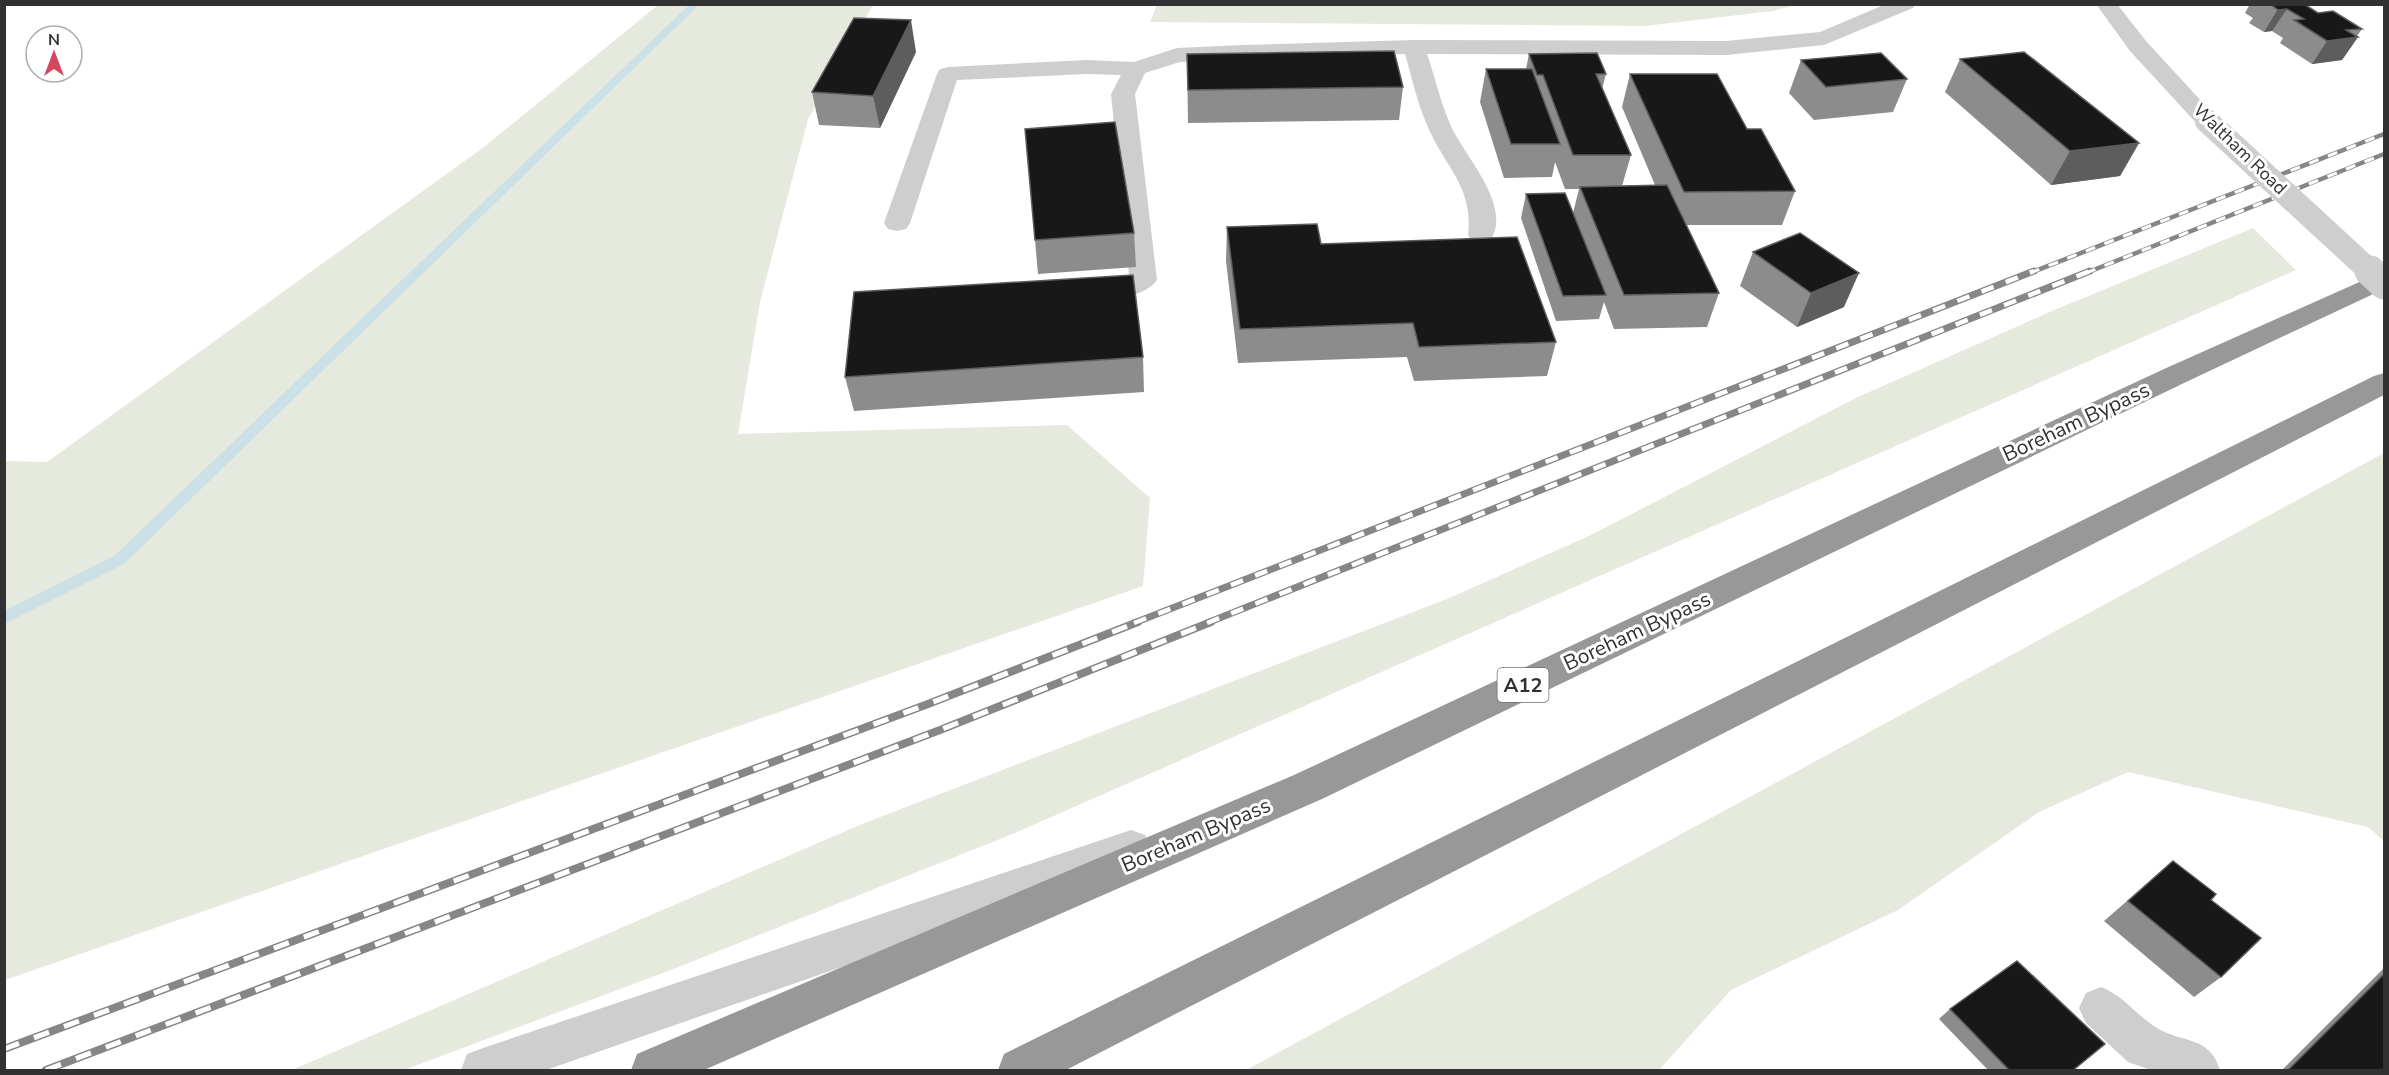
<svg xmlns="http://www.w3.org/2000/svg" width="2389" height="1075" font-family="'Nunito Sans',sans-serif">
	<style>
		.green { fill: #e5e9de }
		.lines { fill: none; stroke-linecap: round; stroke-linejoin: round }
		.stream { fill: #cce0e7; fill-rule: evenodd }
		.minor { fill: #cecece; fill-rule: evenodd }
		.highway { fill: #989898; fill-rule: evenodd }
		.rail-far2-casing { stroke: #868686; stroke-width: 4.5 }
		.rail-far1-casing { stroke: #868686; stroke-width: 7 }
		.rail-casing { stroke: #868686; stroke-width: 8 }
		.rail-far2 { stroke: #fff; stroke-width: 3; stroke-dasharray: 10; stroke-linecap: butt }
		.rail-far1 { stroke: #fff; stroke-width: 4.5; stroke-dasharray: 13; stroke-linecap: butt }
		.rail { stroke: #fff; stroke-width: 5; stroke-dasharray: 16; stroke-linecap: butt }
		.minor-bridge-far1 { stroke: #cecece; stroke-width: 24 }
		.minor-bridge { stroke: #cecece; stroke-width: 31 }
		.wall { fill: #8c8c8c }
		.shaded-wall { fill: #5d5d5d }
		.building { fill: #181818; stroke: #5d5d5d; stroke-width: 1.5 }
		.labels { text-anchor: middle; stroke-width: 6; stroke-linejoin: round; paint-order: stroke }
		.far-street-label { font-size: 18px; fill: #313131; stroke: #fff }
		.shield { fill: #fff; stroke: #6f6f6f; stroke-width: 1.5 }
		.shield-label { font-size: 20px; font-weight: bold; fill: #313131 }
		.street-label { font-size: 21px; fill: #313131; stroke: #fff }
	</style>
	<rect width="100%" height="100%" fill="#fff"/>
	<!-- green -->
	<g class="green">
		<path d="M658,5H873L808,119L760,302L738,434L1067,425L1150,498L1143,586L5,980V461L47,462L484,147Z"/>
		<path d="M1157,5V4L1795,5L1773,11L1645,26L1150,22Z"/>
		<path d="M2253,228L2296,270L1015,833L676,968L404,1070H292L862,824L1447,599L1589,536L1856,398L2052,311Z"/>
		<path d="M2384,453V841L2368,827L2128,772L2039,812L1898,910L1731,990L1659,1070H1246Z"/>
	</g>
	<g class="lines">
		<!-- stream -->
		<path class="stream" d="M690,4H700L124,564L4,624V611L114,556Z"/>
		<!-- minor -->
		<g class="minor">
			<path d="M1886,4H1916L1913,8L1824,45L1726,55L1427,54C1435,77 1440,101 1450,124C1463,155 1514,206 1490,241L1481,243L1472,241L1468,235C1474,187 1444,166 1427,125C1417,102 1412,78 1405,54L1180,62L1145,73L1135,94L1157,280C1144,299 1100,303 1079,298L1075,292L1079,286L1113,283L1129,276L1111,94L1121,75L1087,74L957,80L910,223L906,229L897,231L888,229L884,223L937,74L940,69L948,67L1087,60L1134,62L1177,48L1242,45L1414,40L1726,41L1820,32Z"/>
			<path d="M2096,4H2117L2146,41L2215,116L2219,121L2215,126L2207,128L2199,126L2130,51Z"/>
			<path d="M1131,830L1145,835L1151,848L1145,861L1131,866L546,1070H461L467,1054L483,1048Z"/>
			<path d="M2101,987C2124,996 2137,1016 2157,1028C2184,1044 2209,1035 2220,1070H2151L2128,1062L2086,1023L2079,1008L2086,993Z"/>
		</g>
		<!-- highway -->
		<g class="highway">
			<path d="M2384,271V289L2184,383L1322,799L704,1070H631L637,1054L1294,775L2164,369Z"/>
			<path d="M2384,373V395L1066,1070H998L1004,1054L2374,376Z"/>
		</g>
		<!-- rail-far2 casing -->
		<g class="rail-far2-casing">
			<g id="rail-far2">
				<path d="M2030,273L2384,134"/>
				<path d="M2086,273L2384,154"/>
			</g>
		</g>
		<!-- rail-far1 casing -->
		<g class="rail-far1-casing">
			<g id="rail-far1">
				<path d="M1134,623L2034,271"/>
				<path d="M1207,623L2090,271"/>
			</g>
		</g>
		<!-- rail casing -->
		<g class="rail-casing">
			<g id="rail">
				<path d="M4,1049L928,704L1138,622"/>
				<path d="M46,1070L940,730L1211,622"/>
			</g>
		</g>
		<!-- rail-far2 -->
		<use href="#rail-far2" class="rail-far2"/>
		<!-- rail-far1 -->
		<use href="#rail-far1" class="rail-far1"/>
		<!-- rail -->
		<use href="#rail" class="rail"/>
		<!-- minor-bridge-far1 -->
		<path class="minor-bridge-far1" d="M2207,121L2372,273"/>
		<!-- minor-bridge -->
		<path class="minor-bridge" d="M2370,271L2384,284"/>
	</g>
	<!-- wall -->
	<g class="wall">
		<path d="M2250,4H2304L2318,13L2362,29L2357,36L2358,37L2342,60L2312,64L2280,43L2283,38L2272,31L2264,32L2249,23L2253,18L2245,13Z"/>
		<path d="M916,52L880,128L819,125L812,92Z"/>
		<path d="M1187,54L1403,87L1399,120L1188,123Z"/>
		<path d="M1529,54L1606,74L1602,89L1631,155L1622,186L1655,185L1622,107L1630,74L1747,129L1795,191L1782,225H1686L1719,293L1707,327L1614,329L1604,302L1599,319L1556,321L1521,218L1526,194L1573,213L1579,189H1565L1555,162L1552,177L1504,178L1480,102L1486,69H1526Z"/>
		<path d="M1960,59L2139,143L2120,176L2051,185L1945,92Z"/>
		<path d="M1801,60L1907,79L1893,112L1814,120L1789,93Z"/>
		<path d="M1227,227L1321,244L1556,342L1547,376L1414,381L1407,357L1238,363L1226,261Z"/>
		<path d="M1134,233L1136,267L1038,274L1035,240Z"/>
		<path d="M1753,252L1844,307L1797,327L1740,286Z"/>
		<path d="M1143,357L1144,392L854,411L845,377Z"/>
		<path d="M2173,861L2211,900L2221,977L2194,997L2104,921Z"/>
		<path d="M2385,967V1071H2281Z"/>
		<path d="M1950,1009L2072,1071H1989L1939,1019Z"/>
	</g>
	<!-- shaded-wall -->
	<g class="shaded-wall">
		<path d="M2281,4L2287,9L2272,31L2264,32Z"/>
		<path d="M911,20L916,52L880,128L873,96Z"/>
		<path d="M2358,37L2342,60L2312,64L2327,41Z"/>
		<path d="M2139,143L2120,176L2051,185L2070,151Z"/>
		<path d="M1859,273L1844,307L1797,327L1811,293Z"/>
	</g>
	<!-- building -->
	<g class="building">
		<path d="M2270,4H2304L2318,13L2333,11L2362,29L2346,30L2358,37L2327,41L2294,20L2304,19L2287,9L2278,10Z"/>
		<path d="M854,18L911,20L873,96L812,92Z"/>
		<path d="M1394,51L1403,87L1188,90L1187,54Z"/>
		<path d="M2024,52L2139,143L2070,151L1960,59Z"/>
		<path d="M1597,53L1606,74H1596L1631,155H1573L1543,75H1537L1529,54Z"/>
		<path d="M1881,53L1907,79L1826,87L1801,60Z"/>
		<path d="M1486,69H1532L1560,144H1511Z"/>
		<path d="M1630,74H1717L1747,129H1761L1795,191L1684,192Z"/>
		<path d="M1115,122L1134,233L1035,240L1025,129Z"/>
		<path d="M1667,185L1719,293L1624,295L1580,187Z"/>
		<path d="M1565,193L1606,295L1563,296L1526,194Z"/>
		<path d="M1317,224L1321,244L1517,237L1556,342L1419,347L1413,323L1240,329L1227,227Z"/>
		<path d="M1800,233L1859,273L1811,293L1753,252Z"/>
		<path d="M1133,275L1143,357L845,377L854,292Z"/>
		<path d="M2173,861L2216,894L2211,900L2261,938L2221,977L2128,901Z"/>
		<path d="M2017,961L2105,1044L2072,1071H2010L1950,1009Z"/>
		<path d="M2385,973V1071H2287Z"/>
	</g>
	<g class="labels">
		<!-- far-street labels -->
		<g class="far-street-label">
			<text transform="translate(2240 149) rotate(44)" y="6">Waltham Road</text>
		</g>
		<!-- shield labels -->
		<rect class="shield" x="1497.5" y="668" width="51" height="34" rx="4.5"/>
		<g class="shield-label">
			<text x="1523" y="692">A12</text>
		</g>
		<!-- street labels -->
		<g class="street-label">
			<text transform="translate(2076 422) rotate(-25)" y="7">Boreham Bypass</text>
			<text transform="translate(1637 631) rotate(-25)" y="7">Boreham Bypass</text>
			<text transform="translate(1196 835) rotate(-23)" y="7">Boreham Bypass</text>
		</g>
	</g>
	<!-- border -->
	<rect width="2389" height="1075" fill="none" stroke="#313131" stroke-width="12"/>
	<!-- north arrow -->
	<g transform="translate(54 54)"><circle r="28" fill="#ffffff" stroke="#adadad" stroke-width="1.5"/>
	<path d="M0-4.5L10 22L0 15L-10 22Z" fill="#d3485f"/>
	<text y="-9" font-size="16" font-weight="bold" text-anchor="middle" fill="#313131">N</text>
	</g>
</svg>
